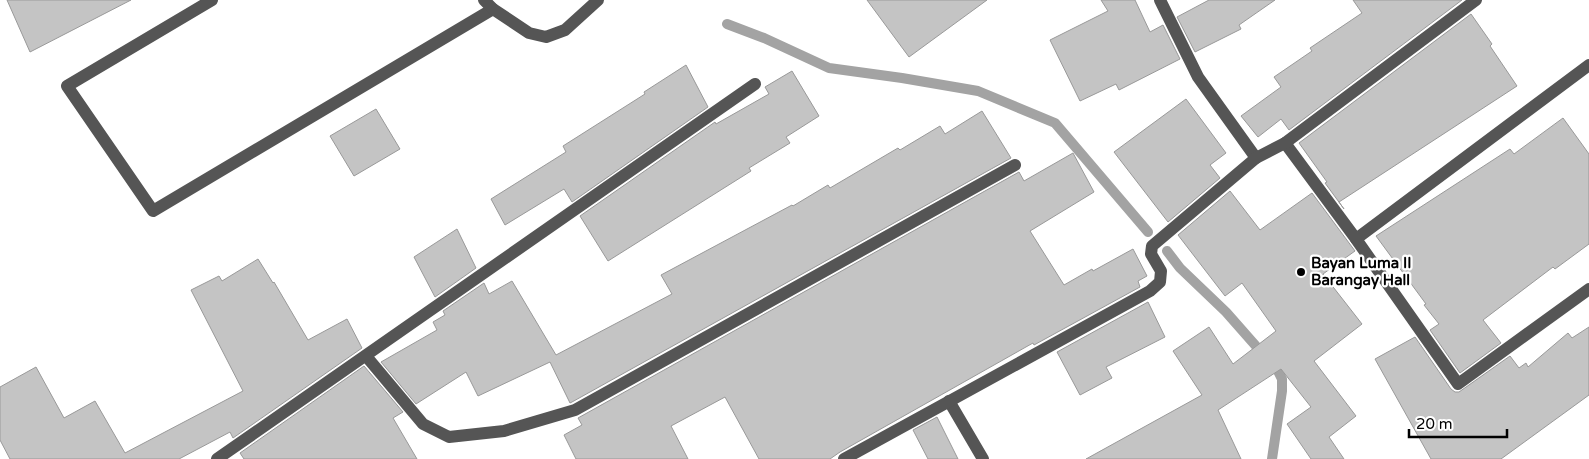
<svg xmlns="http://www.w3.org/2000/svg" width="1589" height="459" font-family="'Varela Round',sans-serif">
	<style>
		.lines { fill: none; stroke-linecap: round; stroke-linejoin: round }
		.stream { stroke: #a3a3a3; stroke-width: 10 }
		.building { fill: #c4c4c4; stroke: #999 }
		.minor { stroke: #555; stroke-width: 12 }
		.poi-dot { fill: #000; stroke: #fff; stroke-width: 2 }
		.labels { text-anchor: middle; stroke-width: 4.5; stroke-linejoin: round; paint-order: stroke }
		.poi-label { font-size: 15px; font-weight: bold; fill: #000; stroke: #fff; text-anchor: start }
	</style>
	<rect width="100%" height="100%" fill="#fff"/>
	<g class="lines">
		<!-- stream -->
		<g class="stream">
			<path d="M727,24L764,38L829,68L902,78L978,91L1055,123L1148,232"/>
			<path d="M1167,251L1180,268L1226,312L1278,371L1282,379V391L1272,459"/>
		</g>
	</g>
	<!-- building -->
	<g class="building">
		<path d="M7,0H131L30,52Z"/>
		<path d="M867,0H987L909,57Z"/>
		<path d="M1101,0H1135L1150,32L1163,25L1180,59L1119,90L1116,84L1080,101L1050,40L1108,11Z"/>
		<path d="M1209,0H1275L1239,25L1241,29L1195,52L1177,17Z"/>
		<path d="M1353,0H1462L1289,130L1281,119L1258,137L1241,116L1281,87L1274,77L1312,51L1310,48L1362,13Z"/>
		<path d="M1471,14L1492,44L1490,46L1517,86L1339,202L1344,209L1325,183L1327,182L1299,143Z"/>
		<path d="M686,65L708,107L572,202L564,189L505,225L491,199L566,152L563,146L645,94L644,92Z"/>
		<path d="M792,71L819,116L786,137L790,143L749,168L751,171L608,261L580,216L715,122L716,124L769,94L765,87Z"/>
		<path d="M1186,99L1226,153L1210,165L1220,178L1168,222L1114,152Z"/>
		<path d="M376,109L400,149L354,176L330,136Z"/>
		<path d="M982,111L1011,158L572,402L570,403L550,362L478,396L466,372L416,404L381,362L437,330L433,322L445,315L443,311L484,283L489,294L512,281L556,355L672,294L661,275L792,205L793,206L828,185L830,188L898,148L900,150L940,126L945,134Z"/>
		<path d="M1563,118L1589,154V244L1555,269L1553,267L1483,320L1501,343L1460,373L1430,330L1439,324L1424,305L1426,304L1376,236L1510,149L1514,154Z"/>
		<path d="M1073,153L1094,192L1030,231L1064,285L1092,269L1093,271L1133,249L1147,276L1138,281L1140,287L1034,345L1033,343L840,452L830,459H759L725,397L671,426L688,459H576L564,435L582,425L578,418L1019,172L1024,181Z"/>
		<path d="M1230,191L1260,230L1312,193L1355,251L1323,274L1362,324L1314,361L1356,416L1329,437L1344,459H1311L1287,424L1311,407L1281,369L1218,410L1241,459H1086L1202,395L1173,351L1209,327L1233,364L1276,331L1242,283L1225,296L1178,235Z"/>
		<path d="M457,229L476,268L435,297L414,257Z"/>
		<path d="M258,259L273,283L274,282L308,340L347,319L362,348L233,438L230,432L179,459H10L0,440V387L36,367L64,418L95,401L125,453L243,391L191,290L219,276L222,281Z"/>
		<path d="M1148,302L1165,337L1106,367L1112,378L1080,395L1057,352Z"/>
		<path d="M1589,327V395L1501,459H1431L1375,359L1415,337L1451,389L1455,392H1459L1510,356L1519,368L1526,363L1528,367L1568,333L1572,338Z"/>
		<path d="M364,366L403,412L393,418L417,459H244L240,453Z"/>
		<path d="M937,417L958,459H928L913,430Z"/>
	</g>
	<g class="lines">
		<!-- minor -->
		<g class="minor">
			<path d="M212,0L67,86L153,211L493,9"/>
			<path d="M484,0L493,9L529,33L546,37L565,30L598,0"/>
			<path d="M1160,0L1198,77L1256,158"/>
			<path d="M1589,65L1356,239L1458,384L1589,289"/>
			<path d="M1285,143L1356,239"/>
			<path d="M366,356L423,424L449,437L504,431L575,410L1015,165"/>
			<path d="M949,401L983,459"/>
			<path d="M217,459L755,84"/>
			<path d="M844,459L1150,291L1160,282L1161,271L1151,254L1152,246L1256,158L1285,143L1476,0"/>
		</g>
	</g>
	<!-- markers -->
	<circle class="poi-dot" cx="1301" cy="272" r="5"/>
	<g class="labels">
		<!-- poi labels -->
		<g class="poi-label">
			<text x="1311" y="268">Bayan Luma II<tspan x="1311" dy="17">Barangay Hall</tspan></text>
		</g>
	</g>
	<!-- scale -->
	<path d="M1409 429v8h98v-8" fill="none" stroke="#000000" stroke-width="2.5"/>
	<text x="1416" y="429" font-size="15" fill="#000000" stroke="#ffffff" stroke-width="4" paint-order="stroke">20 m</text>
</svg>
